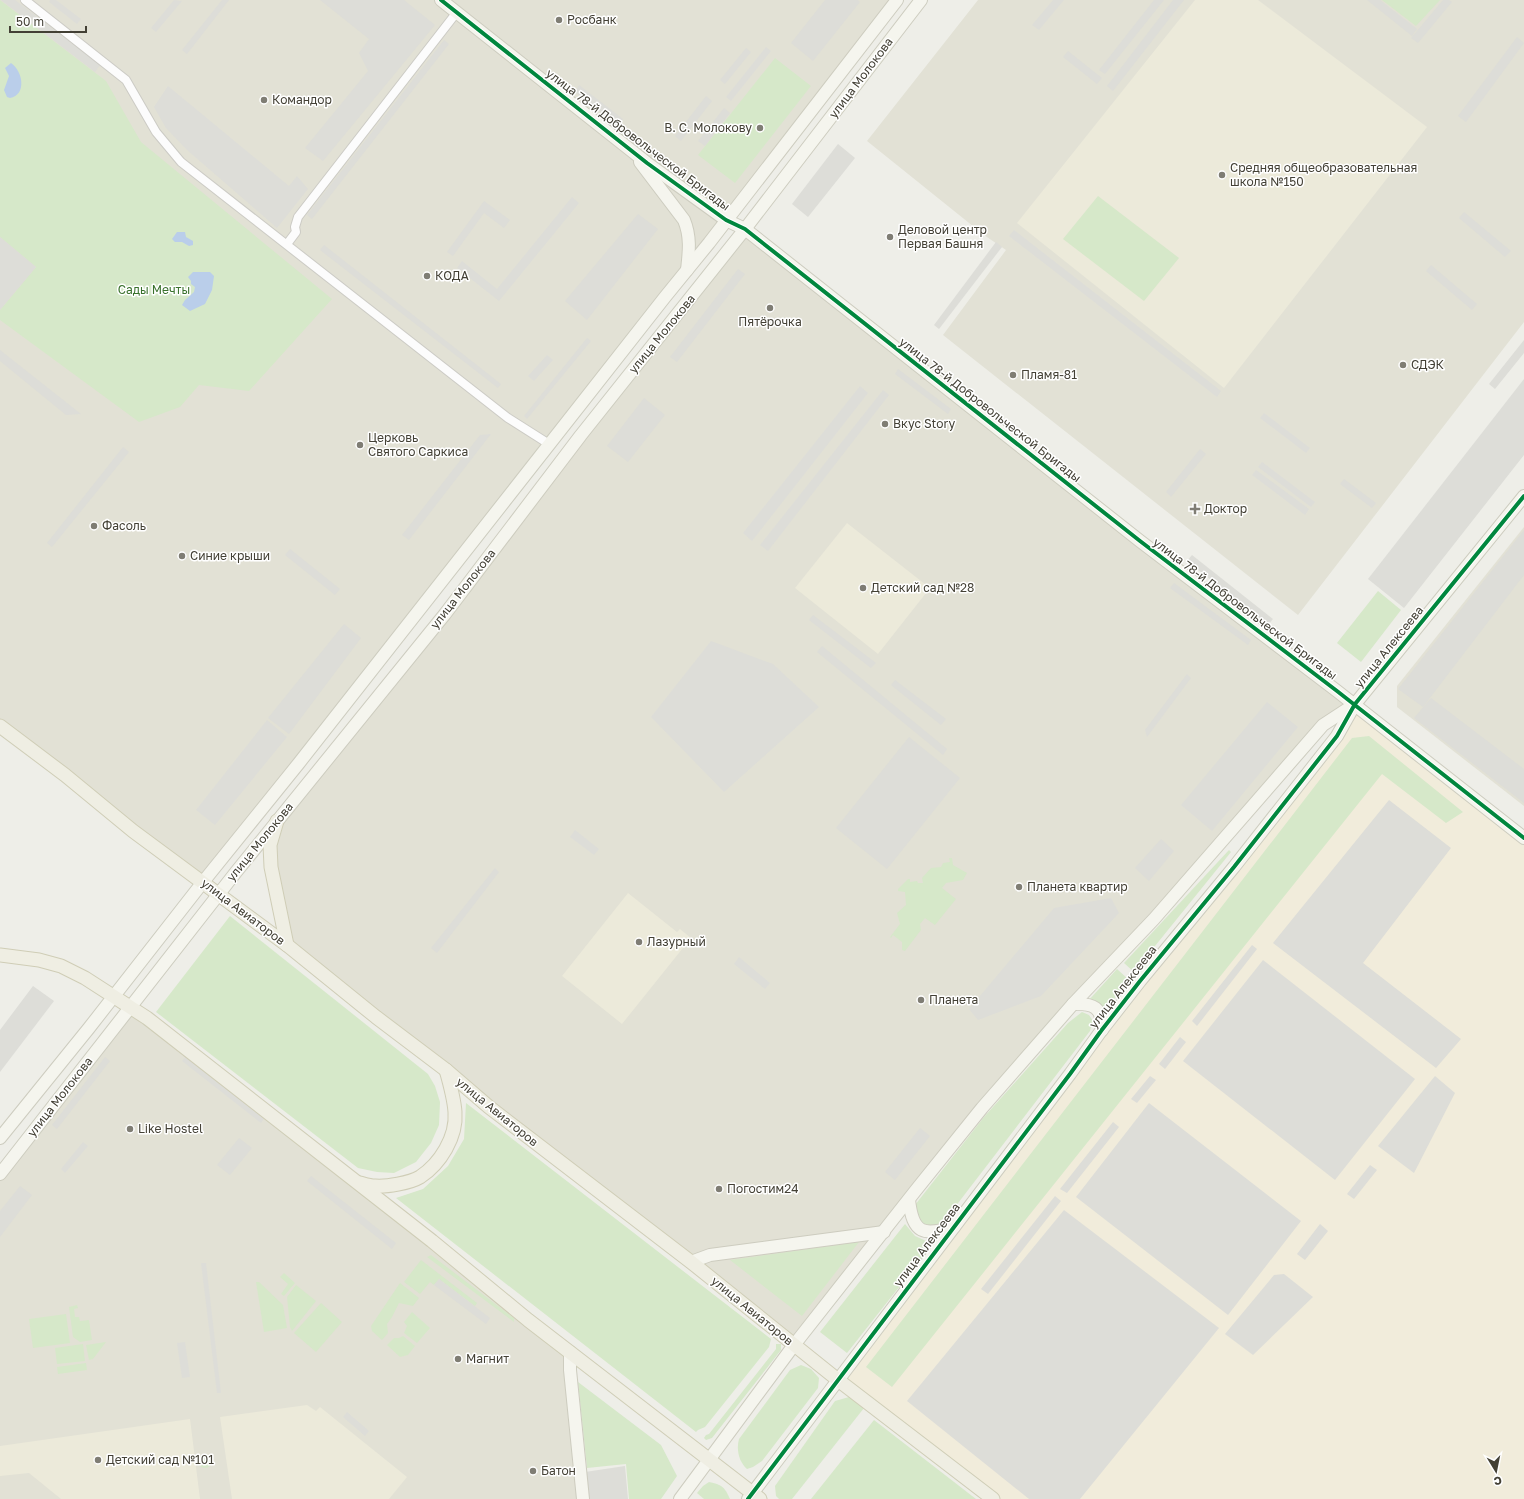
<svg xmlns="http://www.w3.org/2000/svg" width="1524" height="1499" font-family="'Golos Text',sans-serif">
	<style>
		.residential { fill: #e2e1d5 }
		.commercial { fill: #f1ecdb }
		.education { fill: #eceada }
		.green { fill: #d6e8c9 }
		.parking { fill: #ddddd8 }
		.water { fill: #baceea }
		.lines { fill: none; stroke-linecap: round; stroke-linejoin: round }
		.street-casing { stroke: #cccbc5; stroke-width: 10 }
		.secondary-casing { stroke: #cdccbf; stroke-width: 14 }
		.primary-casing { stroke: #cfcdb6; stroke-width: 15 }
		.street { stroke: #fcfcfc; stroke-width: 8 }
		.secondary { stroke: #f5f5ee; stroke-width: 12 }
		.primary { stroke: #efeee3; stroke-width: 13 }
		.cycleway-casing { stroke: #fff; stroke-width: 6 }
		.cycleway { stroke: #00873e; stroke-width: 4 }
		.poi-dot { fill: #7f7d74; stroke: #fff; stroke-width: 1.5 }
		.labels { text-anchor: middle; stroke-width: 3; stroke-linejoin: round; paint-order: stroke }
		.poi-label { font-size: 12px; fill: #434035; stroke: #fff; text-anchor: start }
		.street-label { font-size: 12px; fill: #434035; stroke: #fff }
		.park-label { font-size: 12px; fill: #39712c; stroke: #fff }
	</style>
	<rect width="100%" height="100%" fill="#eeeee8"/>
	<!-- residential -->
	<g class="residential">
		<path d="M0,0H897L203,882L0,726Z"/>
		<path d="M978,0H1524V322L1298,615L943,335L1006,250L984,235L867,141Z"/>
		<path d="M745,229L1355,704L1323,725L1072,1004L794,1345L287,945L275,889L277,821Z"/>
		<path d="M1524,527V806L1397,707V686Z"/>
		<path d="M130,1007L570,1352L583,1499H0V1174Z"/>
	</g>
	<!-- commercial -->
	<path class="commercial" d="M1355,704L1524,838V1499H993L838,1380Z"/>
	<!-- education -->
	<g class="education">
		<path d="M1195,0H1258L1427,127L1224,388L1017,223Z"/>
		<path d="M847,523L930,588L878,654L795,588Z"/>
		<path d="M628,893L677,932L680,929L691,938L622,1024L562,976Z"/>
		<path d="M307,1405L316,1411L320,1407L407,1477L389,1499H232L220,1417Z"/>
		<path d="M190,1419L200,1499H61L29,1473L0,1476V1446Z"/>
	</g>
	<!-- green -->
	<g class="green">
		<path d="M0,0L106,81L141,142L332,299L249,391L199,385L180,407L139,422L0,320V310L36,267L0,237Z"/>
		<path d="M1382,0H1440L1416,26Z"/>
		<path d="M775,58L811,86L735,183L698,155Z"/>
		<path d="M1098,196L1179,258L1144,301L1063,239Z"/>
		<path d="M1378,591L1401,610L1361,662L1337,643Z"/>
		<path d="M1369,736L1463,812L1446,823L1382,774L892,1387L866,1367L1352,738Z"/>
		<path d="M1229,850L1231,852L1134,972L1124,963Z"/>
		<path d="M949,858H952L953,865L967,873L963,880L946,883L942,888L956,899L935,925L925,918L920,924L921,930L905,951L902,950V942L893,935L891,938L890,937L900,924L897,913L906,905L905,892L898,891V889L908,879H910V882L917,881L918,883H923L922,878L931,868L941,867L943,863L950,862Z"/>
		<path d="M230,916L428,1074L435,1086L440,1102L439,1125L431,1143L416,1162L394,1173L377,1172L358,1168L156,1012Z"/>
		<path d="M1117,969L1129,980L1104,1012L1089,1000Z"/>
		<path d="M1082,1012L1089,1015L1093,1021L1090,1031L942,1224L931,1229C918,1224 916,1219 915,1205L984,1117L1068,1023Z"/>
		<path d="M466,1103L771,1339L769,1347L705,1427L698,1430L696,1432L396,1198L423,1189L448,1166L464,1139Z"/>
		<path d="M905,1224L915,1236L933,1244L847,1353L820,1332Z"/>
		<path d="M859,1242L802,1316L730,1260Z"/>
		<path d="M431,1255L514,1318V1322L427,1257Z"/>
		<path d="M421,1260L477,1303L475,1306L439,1279L434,1285L430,1282L420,1294L404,1282Z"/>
		<path d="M284,1273L295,1283L284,1296L281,1294L288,1284L280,1277Z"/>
		<path d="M256,1282H259L283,1305L287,1328L264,1332Z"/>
		<path d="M400,1283L419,1298L413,1306L399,1303L392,1317L387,1324L388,1333L382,1340L372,1331L371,1326Z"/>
		<path d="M296,1285L316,1301L292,1331L290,1327L287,1297Z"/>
		<path d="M321,1303L342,1322L316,1352L294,1333Z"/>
		<path d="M77,1305L78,1308L74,1309L75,1317H79L80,1321L89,1320L92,1340L80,1342L73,1337L69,1307Z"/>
		<path d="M412,1312L430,1328L417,1343L404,1333L407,1326L404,1322Z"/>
		<path d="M66,1314L70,1343L33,1348L29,1319Z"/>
		<path d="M403,1336L415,1346L408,1355L400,1357L387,1345L394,1338H399Z"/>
		<path d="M106,1342L93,1359L89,1360L86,1345Z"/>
		<path d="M83,1344L85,1361L57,1364L55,1348Z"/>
		<path d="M776,1344H781V1350L712,1438L706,1440L704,1438L706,1435L709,1434L776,1349Z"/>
		<path d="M86,1363L87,1370L58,1374L57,1367Z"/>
		<path d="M801,1365L811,1369L819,1378L818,1388L762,1461L753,1467L747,1469C739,1462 736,1450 739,1439L790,1370Z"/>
		<path d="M578,1382L661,1445L677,1476L661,1499H629L626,1464L587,1468Z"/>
		<path d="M849,1397L864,1408L792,1499H779L776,1496L775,1486L835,1401Z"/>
		<path d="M874,1420L976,1499H811Z"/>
		<circle cx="205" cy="1461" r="7"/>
		<path d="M709,1482C722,1485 724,1486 730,1499H704L697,1493L703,1486Z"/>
	</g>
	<!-- parking -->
	<g class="parking">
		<path d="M1,0H15L100,65L95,72Z"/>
		<path d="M50,0H56L81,19L77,24L49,2Z"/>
		<path d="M174,0L182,1L156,32L151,28Z"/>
		<path d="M222,0H229L187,54L182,50Z"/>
		<path d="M320,0H404L435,25L323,161L305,148L368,71L359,53L369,39Z"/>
		<path d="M825,0H858L860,2L813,61L791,43Z"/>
		<path d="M1053,0H1064L1039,30L1032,25Z"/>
		<path d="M1154,0H1164L1105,74L1099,70Z"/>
		<path d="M1173,0H1184L1113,91L1107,86Z"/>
		<path d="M1367,0H1380L1417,29L1412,36Z"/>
		<path d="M1443,0H1449L1452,2L1418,43L1411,38Z"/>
		<path d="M1517,37L1524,43L1466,122L1458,116Z"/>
		<path d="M444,40L449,44L312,219L307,215Z"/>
		<path d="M766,47L771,51L731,101L726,97Z"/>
		<path d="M746,48L751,52L725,84L720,80Z"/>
		<path d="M1068,51L1102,78L1097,84L1063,57Z"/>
		<path d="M579,85L623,119L618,126L575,92Z"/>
		<path d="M168,86L289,186L297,176L308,189L277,228L187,150L166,128L154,107Z"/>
		<path d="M706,96L712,101L681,141L675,136Z"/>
		<path d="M724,108L730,113L705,146L698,141Z"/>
		<path d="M838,144L855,158L808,217L792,204Z"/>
		<path d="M572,197L579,203L499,301L457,268L462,261L497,289Z"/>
		<path d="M484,201L510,220L504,228L484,213L453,256L447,252Z"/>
		<path d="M1464,212L1511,251L1505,257L1459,218Z"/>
		<path d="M638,214L658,229L587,320L565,301Z"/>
		<path d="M1014,230L1221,391L1217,397L1009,236Z"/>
		<path d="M0,237L36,267L0,310Z"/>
		<path d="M996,242L1002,247L939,329L934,325Z"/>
		<path d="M324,245L501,384L498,388L320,250Z"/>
		<path d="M1431,265L1477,304L1472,310L1426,271Z"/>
		<path d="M738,269L745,274L677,362L670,357Z"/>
		<path d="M587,338L591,341L527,419L524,416Z"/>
		<path d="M1524,340V353L1495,389L1489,384Z"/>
		<path d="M0,350L81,414L66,415L0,361Z"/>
		<path d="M547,355L553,360L534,381L528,376Z"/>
		<path d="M898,369L951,409L948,414L895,374Z"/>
		<path d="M1524,379V455L1404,608L1368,579Z"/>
		<path d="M860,386L868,393L752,541L743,533Z"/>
		<path d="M883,390L889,395L768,551L760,545Z"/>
		<path d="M644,398L665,415L628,462L607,446Z"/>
		<path d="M1264,413L1310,448L1306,453L1260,418Z"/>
		<path d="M491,434L409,540L402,535L480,435Z"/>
		<path d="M123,447L129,452L52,547L47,543Z"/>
		<path d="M1200,449L1206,454L1171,497L1166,492Z"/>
		<path d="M1262,462L1315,502L1311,507L1258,467Z"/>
		<path d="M1256,470L1309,509L1305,515L1252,475Z"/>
		<path d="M1344,479L1376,503L1372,508L1340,484Z"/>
		<path d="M1524,530V575L1423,707L1398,689Z"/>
		<path d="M290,549L340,589L335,595L285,555Z"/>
		<path d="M1192,555L1273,619L1268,625L1187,561Z"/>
		<path d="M1174,583L1251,640L1248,645L1170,588Z"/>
		<path d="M813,615L876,663L871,668L809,620Z"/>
		<path d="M344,624L361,638L289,734L268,718Z"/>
		<path d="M711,641L773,664L819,707L724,792L651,717Z"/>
		<path d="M822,646L947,749L943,755L817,652Z"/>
		<path d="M1187,674L1191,678L1147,737L1145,730Z"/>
		<path d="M895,680L946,719L941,725L891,685Z"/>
		<path d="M1431,698L1524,769V803L1414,718Z"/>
		<path d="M1267,702L1298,727L1212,831L1181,805Z"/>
		<path d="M267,720L287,737L215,825L196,810Z"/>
		<path d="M909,737L960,778L887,869L836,828Z"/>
		<path d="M1389,800L1451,848L1363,963L1461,1039L1436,1068L1273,943Z"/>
		<path d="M575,830L599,849L594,855L570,837Z"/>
		<path d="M1161,839L1174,851L1149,881L1135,868Z"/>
		<path d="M495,868L499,872L437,953L431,948Z"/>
		<path d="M1111,898L1119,913L1041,996L978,1020L969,1009L1054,908Z"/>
		<path d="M1252,945L1257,949L1197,1026L1192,1021Z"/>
		<path d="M739,957L770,983L765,989L734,964Z"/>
		<path d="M1263,960L1415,1079L1335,1180L1183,1061Z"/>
		<path d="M33,986L54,1001L0,1072V1030Z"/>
		<path d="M1180,1037L1186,1042L1165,1069L1159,1064Z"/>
		<path d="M186,1056L265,1117L261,1123L182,1061Z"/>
		<path d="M105,1057L110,1061L57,1129L52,1125Z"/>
		<path d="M1150,1076L1156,1080L1137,1103L1131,1099Z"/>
		<path d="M1435,1076L1455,1093L1414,1173L1378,1146Z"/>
		<path d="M1149,1103L1301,1221L1228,1315L1076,1197Z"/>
		<path d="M1113,1122L1119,1127L1067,1193L1060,1189Z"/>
		<path d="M920,1128L930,1136L895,1180L885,1172Z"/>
		<path d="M239,1138L252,1148L230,1175L217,1165Z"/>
		<path d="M83,1142L88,1146L65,1173L61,1169Z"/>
		<path d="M1370,1165L1377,1170L1354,1199L1347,1194Z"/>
		<path d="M311,1176L396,1243L392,1249L307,1181Z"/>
		<path d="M20,1186L32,1195L0,1237V1211Z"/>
		<path d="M1055,1196L1061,1201L988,1294L981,1289Z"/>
		<path d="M1064,1210L1219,1328L1080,1499H1029L907,1401Z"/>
		<path d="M1320,1224L1328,1231L1305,1260L1297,1254Z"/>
		<path d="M201,1263H206L221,1393H217Z"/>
		<path d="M1284,1274L1313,1297L1253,1355L1225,1334L1274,1275Z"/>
		<path d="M439,1279L490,1318L486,1324L434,1285Z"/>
		<path d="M185,1342L190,1377L182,1378L177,1343Z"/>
		<path d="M347,1412L369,1431L365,1436L343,1417Z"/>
		<path d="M625,1466L628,1499H589L585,1472Z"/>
	</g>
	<!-- water -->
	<g class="water">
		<path d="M11,63C23,71 27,95 10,98L7,97L4,90L9,76L5,68Z"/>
		<path d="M177,232H185L186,237L193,241V245L189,246L182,242H175L172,239Z"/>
		<path d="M193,272H210L214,276L212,290L205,304L190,311L182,305L185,300L194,292L195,287L191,284V281L188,277Z"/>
	</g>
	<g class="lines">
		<!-- street casing -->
		<g class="street-casing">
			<g id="street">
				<path d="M25,0L126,80L156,132L181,162L508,418L549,444"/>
				<path d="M287,244L296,232L295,227L298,217L457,12"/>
			</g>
		</g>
		<!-- secondary casing -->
		<g class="secondary-casing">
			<g id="secondary">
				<path d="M441,0L647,163L726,220L745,229L1140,541L1337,691L1524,838"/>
				<path d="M640,162L684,220C691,237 689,252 687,270"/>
				<path d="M1073,1004C1093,1003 1103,1007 1102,1030"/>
				<path d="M0,1138L89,1028L203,882L299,763L665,297L709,243L897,0"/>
				<path d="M0,1174L236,872L445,614L581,435L745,229L921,0"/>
				<path d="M909,1200C913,1234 923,1236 954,1227"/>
				<path d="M691,1262L710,1255L884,1232"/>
				<path d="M570,1352V1370L583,1499"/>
				<path d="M680,1499L794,1345L916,1190L982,1108L1073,1004L1154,919L1323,725L1352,706"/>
				<path d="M748,1499L1070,1074L1101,1031L1140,981L1234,867L1337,736L1355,704L1524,496"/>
			</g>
		</g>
		<!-- primary casing -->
		<g class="primary-casing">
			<g id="primary">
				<path d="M0,726L65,775L133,831L287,945L376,1017L446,1070L489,1107L691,1262L838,1380L993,1499"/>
				<path d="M277,821L270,845L271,867L287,945"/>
				<path d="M0,955L39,960L61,966L85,978L147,1018L432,1241L528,1320L760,1499"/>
				<path d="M360,1183C364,1184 370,1186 375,1186C386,1187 410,1183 420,1177C440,1164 457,1137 455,1112C454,1098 450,1084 446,1070"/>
			</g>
		</g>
		<!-- street -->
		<use href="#street" class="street"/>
		<!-- secondary -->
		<use href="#secondary" class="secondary"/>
		<!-- primary -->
		<use href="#primary" class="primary"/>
		<!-- cycleway casing -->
		<g class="cycleway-casing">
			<g id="cycleway">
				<path d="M441,0L647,163L726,220L745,229L1140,541L1337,691L1524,838"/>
				<path d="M748,1499L1070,1074L1101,1031L1140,981L1234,867L1337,736L1355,704L1524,496"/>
			</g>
		</g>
		<!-- cycleway -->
		<use href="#cycleway" class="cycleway"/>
	</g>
	<!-- markers -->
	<g class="poi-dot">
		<circle cx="559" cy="20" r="4"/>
		<circle cx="264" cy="100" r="4"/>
		<circle cx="760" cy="128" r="4"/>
		<circle cx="1222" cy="175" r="4"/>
		<circle cx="890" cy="237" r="4"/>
		<circle cx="427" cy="276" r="4"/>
		<circle cx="770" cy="308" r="4"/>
		<circle cx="1403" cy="365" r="4"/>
		<circle cx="1013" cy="375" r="4"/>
		<circle cx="885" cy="424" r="4"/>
		<circle cx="360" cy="445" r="4"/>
		<path d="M1193 503h4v4h4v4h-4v4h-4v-4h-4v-4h4z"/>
		<circle cx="94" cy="526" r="4"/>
		<circle cx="182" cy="556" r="4"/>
		<circle cx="863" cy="588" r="4"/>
		<circle cx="1019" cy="887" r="4"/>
		<circle cx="639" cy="942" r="4"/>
		<circle cx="921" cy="1000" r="4"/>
		<circle cx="130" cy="1129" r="4"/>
		<circle cx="719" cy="1189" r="4"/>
		<circle cx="458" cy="1359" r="4"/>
		<circle cx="98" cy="1460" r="4"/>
		<circle cx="533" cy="1471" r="4"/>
	</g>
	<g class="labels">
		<!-- poi labels -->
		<g class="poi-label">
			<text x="567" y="24">Росбанк</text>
			<text x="272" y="104">Командор</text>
			<text x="752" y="132" text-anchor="end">В. С. Молокову</text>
			<text x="1230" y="172">Средняя общеобразовательная<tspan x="1230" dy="14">школа №150</tspan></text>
			<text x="898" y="234">Деловой центр<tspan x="898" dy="14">Первая Башня</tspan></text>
			<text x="435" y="280">КОДА</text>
			<text x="770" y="326" text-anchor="middle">Пятёрочка</text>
			<text x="1411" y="369">СДЭК</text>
			<text x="1021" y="379">Пламя-81</text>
			<text x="893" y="428">Вкус Story</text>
			<text x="368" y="442">Церковь<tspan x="368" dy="14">Святого Саркиса</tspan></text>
			<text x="1204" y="513">Доктор</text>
			<text x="102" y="530">Фасоль</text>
			<text x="190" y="560">Синие крыши</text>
			<text x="871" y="592">Детский сад №28</text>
			<text x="1027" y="891">Планета квартир</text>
			<text x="647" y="946">Лазурный</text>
			<text x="929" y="1004">Планета</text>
			<text x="138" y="1133">Like Hostel</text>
			<text x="727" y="1193">Погостим24</text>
			<text x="466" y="1363">Магнит</text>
			<text x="106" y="1464">Детский сад №101</text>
			<text x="541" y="1475">Батон</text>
		</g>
		<!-- street labels -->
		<g class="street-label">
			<text transform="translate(861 78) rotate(-53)" y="4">улица Молокова</text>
			<text transform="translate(638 140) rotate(37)" y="4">улица 78-й Добровольческой Бригады</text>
			<text transform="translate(662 334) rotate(-51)" y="4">улица Молокова</text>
			<text transform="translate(990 410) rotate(38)" y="4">улица 78-й Добровольческой Бригады</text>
			<text transform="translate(463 589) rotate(-52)" y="4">улица Молокова</text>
			<text transform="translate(1245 609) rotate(37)" y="4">улица 78-й Добровольческой Бригады</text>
			<text transform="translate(1389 647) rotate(-51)" y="4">улица Алексеева</text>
			<text transform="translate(260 842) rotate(-51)" y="4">улица Молокова</text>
			<text transform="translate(243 912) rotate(37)" y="4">улица Авиаторов</text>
			<text transform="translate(1123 987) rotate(-52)" y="4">улица Алексеева</text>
			<text transform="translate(60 1097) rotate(-52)" y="4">улица Молокова</text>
			<text transform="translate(497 1112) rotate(39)" y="4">улица Авиаторов</text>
			<text transform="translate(927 1245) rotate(-53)" y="4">улица Алексеева</text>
			<text transform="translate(752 1311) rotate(39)" y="4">улица Авиаторов</text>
		</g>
		<!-- park labels -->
		<g class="park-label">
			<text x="154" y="294">Сады Мечты</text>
		</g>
	</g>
	<!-- north arrow -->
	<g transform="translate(1496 1471) rotate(170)" stroke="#ffffff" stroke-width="3" paint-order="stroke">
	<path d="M0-3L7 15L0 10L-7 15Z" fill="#434035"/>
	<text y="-6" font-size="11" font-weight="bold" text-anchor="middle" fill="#434035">С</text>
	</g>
	<!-- scale -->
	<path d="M10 26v6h76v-6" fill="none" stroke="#434035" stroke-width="2"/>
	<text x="16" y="26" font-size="12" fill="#434035" stroke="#ffffff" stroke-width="3" paint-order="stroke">50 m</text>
</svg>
